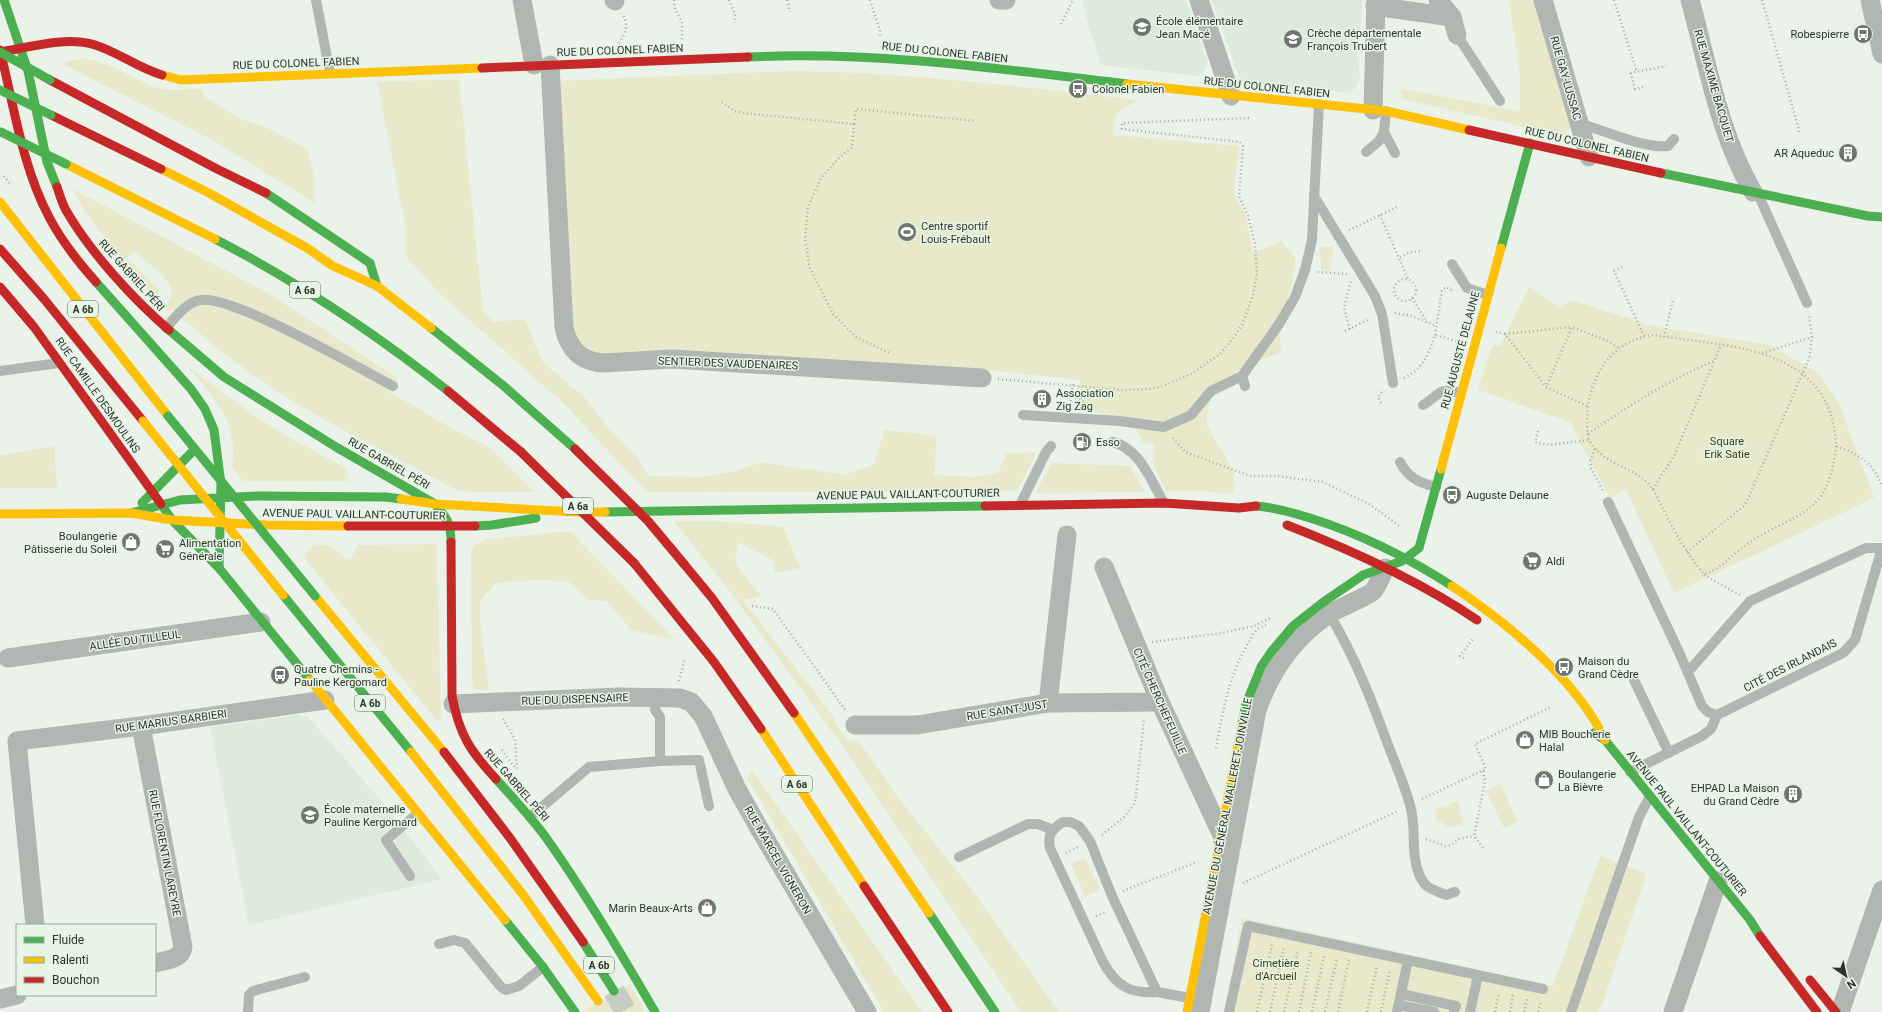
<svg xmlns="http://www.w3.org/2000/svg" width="1882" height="1012" font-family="Roboto,sans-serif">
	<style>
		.built { fill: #dcebdc }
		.green { fill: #e8e9ca }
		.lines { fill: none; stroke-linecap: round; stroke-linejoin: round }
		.highway-tunnel { stroke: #c4ccc4; stroke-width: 22; stroke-dasharray: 22 11; stroke-linecap: butt }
		.path { stroke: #a9adaa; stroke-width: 2.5; stroke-dasharray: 1 3; stroke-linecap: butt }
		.lane { stroke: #b2b6b3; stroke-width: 10 }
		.street { stroke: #b2b6b3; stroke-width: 19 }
		.fast { stroke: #4caf50; stroke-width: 9 }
		.slow { stroke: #ffc107; stroke-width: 9 }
		.jam { stroke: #c62828; stroke-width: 9 }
		.fast-bridge { stroke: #4caf50; stroke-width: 9 }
		.slow-bridge { stroke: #ffc107; stroke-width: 9 }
		.jam-bridge { stroke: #c62828; stroke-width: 9 }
		.labels { text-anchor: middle; stroke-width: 3; stroke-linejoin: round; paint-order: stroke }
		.shield { fill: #e7f5e6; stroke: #656d64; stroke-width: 1 }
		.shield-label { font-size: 10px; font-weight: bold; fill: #2d332d }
		.poi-label { font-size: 11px; fill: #2d332d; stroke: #e7f5e6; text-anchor: start }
		.street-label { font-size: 11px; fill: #2d332d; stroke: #e7f5e6 }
		.park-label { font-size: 11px; fill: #3e390a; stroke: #e7f5e6 }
	</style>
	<rect width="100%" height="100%" fill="#eaf2ea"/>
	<!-- built -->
	<g class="built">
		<path d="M1081,0H1186L1208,65L1200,76L1101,65Z"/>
		<path d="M1212,0H1362L1358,59L1360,80L1354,89L1349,93L1243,82L1240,79Z"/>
		<path d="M298,715L309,718L384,804L442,879L249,925L210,727Z"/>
	</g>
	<!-- green -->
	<g class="green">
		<path d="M1509,0H1535L1573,123L1565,136L1402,99L1401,89L1520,111V75Z"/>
		<path d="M86,59C110,62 131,78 154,87C169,92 185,89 201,89L204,97L243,120L270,129L308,150L314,179L315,203L216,142L63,64L73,60Z"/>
		<path d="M790,71C906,72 1022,87 1138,100L1116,114L1113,135L1239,146L1234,195L1245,214L1253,253L1281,241L1295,257C1295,292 1276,314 1281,352L1242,368L1210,394L1206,424L1234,472V494L1201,491H1166L1154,466V444L1143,443L1130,418C1110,416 1089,415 1077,397L1080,380L953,366L952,371L603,357C588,352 580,345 572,331L557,81Z"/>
		<path d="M459,79L483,310L493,322L525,319L542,361L586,399L609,429L634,454L649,476L700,477L737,471L761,462L844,475L874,464L884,430L937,436L934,475L975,477L998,473L1006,454L1037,452L1017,491L647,492L563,403L440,294L405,255V224L377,82Z"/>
		<path d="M73,189L266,292L398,378L390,392L444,424L490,448L534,492H472L455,489C403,461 349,435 298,404C253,378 211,344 172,309L168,313L164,307C169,302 173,296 171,288C168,277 143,258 134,251L127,258L159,289V293L153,296L128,268L84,210Z"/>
		<path d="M1333,246C1335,255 1330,261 1330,271L1322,270L1319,247Z"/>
		<path d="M1529,287L1560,307L1573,300L1652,326L1770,345L1819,374L1839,403L1874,498L1674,593L1626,490L1610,498L1570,422L1478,390L1491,348L1495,345L1500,346Z"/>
		<path d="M189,367L249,412L288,437L346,468L349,481H243L232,467C239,422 214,399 189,367Z"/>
		<path d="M54,446L57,488H0V455Z"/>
		<path d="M1052,463L1130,466L1145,492L1035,493Z"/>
		<path d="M674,521L730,522L783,527L800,568L775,573L774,561L739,542L735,556L737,566L760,595L759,597L742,599L833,716L836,724L847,741L858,740L900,800L973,891L1059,1012H1021L839,741L735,598Z"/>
		<path d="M570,531L675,640L631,630L607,601L588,600L568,581L532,580L496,583L480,601V621L489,690H477L474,687L472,678L471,554C473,546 477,543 485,540Z"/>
		<path d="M437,544L441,718L438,722L305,559L306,553L315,545H330L344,558L350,560L358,545Z"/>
		<path d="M752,770L922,1012H884L747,778Z"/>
		<path d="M1500,784L1518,821L1504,828L1486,791Z"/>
		<path d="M1458,802L1463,824L1462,826L1444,827L1443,821L1437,822L1435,809L1450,806L1449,803Z"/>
		<path d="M1600,856L1647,874L1599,1012H1224L1242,918L1553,986Z"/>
		<path d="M1085,858L1100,890L1085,897L1071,864Z"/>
		<path d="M630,984L645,1012H583V1011Z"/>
	</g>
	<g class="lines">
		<!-- highway-tunnel -->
		<path class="highway-tunnel" d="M614,991L626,1012"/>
		<!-- path -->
		<g class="path">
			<path d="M674,0L675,9L682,22V40"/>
			<path d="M729,0L735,14V23"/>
			<path d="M787,0L790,12"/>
			<path d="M870,0L880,31V38"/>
			<path d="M1614,0L1637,72"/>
			<path d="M1762,0L1799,130L1798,134"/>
			<path d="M1061,24L1073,0"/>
			<path d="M619,43C625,34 629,26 623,15"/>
			<path d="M1643,87L1635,89L1631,73L1666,66"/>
			<path d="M722,102L734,111L743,113L854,124L856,109L975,121"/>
			<path d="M854,124L852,147L838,159L821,178L808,207L805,239L810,268L833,314L856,337L892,354"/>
			<path d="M4,176L11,186"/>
			<path d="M1380,215L1408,279"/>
			<path d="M1349,230L1397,207"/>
			<path d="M1400,257L1410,252L1423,251"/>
			<path d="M1622,267L1614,271L1644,336"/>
			<path d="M1318,272L1347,274"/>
			<circle cx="1405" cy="290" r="11"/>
			<path d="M1412,298L1427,322"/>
			<path d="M1395,313L1412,316L1436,326"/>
			<path d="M1350,329L1344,308L1351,281"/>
			<path d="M1345,331L1370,319"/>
			<path d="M1496,332L1505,334L1546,387"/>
			<path d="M1505,334L1571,327"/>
			<path d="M1435,335L1442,290L1446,287L1453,291"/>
			<path d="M1664,337L1673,300"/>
			<path d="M1762,353L1812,337"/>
			<path d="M1404,378C1424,368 1428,355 1435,335L1456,341"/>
			<path d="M998,379L1122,390L1149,389L1163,386L1191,374L1219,355L1232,340L1242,325L1253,295L1257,274L1255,244L1248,216L1239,196L1243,146L1240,142L1122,129V123L1249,118"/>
			<path d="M1072,396L1092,406"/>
			<path d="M1381,403L1378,397L1383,390"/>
			<path d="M1070,405L1073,384"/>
			<path d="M1587,406L1546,387L1572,327L1606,340L1619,348"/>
			<path d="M1538,431L1535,442L1549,445L1589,440"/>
			<path d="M1588,434C1628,406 1669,380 1714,361"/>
			<path d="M1173,438L1185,452L1250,476H1277L1323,482L1369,504L1401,527"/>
			<path d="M1836,446C1828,520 1796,510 1746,545C1732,555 1720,570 1704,574C1688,556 1676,534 1665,513C1661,505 1657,496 1652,488C1637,468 1608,466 1593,446C1587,439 1587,429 1587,420C1587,380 1611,339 1654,335C1727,347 1833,345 1836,446C1861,456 1871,460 1882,486"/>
			<path d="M1595,449L1590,461L1591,468L1603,491"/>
			<path d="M1653,489L1674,456L1721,345"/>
			<path d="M1687,552L1745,505L1809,359L1812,337L1809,315"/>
			<path d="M1704,575L1740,595"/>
			<path d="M752,606L773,609L846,711"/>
			<path d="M1152,642L1222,633L1254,626L1270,618"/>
			<path d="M1464,658L1460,656L1473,639"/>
			<path d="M679,681L685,658"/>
			<path d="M503,719L515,739L517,769"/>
			<path d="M1216,748C1224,704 1231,666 1257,629L1266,625"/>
			<path d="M502,750L516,769"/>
			<path d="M1483,771L1485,781L1474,836L1484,849"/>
			<path d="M1422,799L1486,769L1475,744L1551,707"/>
			<path d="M1102,835L1124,817L1135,803L1144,719"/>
			<path d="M1426,839L1445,846L1451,845L1459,839L1474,836"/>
			<path d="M1066,853L1080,846"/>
			<path d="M1243,883L1398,811"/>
			<path d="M1123,891L1197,862"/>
			<path d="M1096,916L1106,912"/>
			<path d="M1257,1012L1272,944"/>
			<path d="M1270,1012L1284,946"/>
			<path d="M1284,1012L1298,950"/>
			<path d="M1299,1012L1311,952"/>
			<path d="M1312,1012L1324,956"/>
			<path d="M1325,1012L1337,958"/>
			<path d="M1338,1012L1349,960"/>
			<path d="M1367,1012L1377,966"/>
			<path d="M1381,1012L1390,969"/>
			<path d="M1495,1012L1499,993"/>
			<path d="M1510,1012L1513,995"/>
			<path d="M1524,1012L1527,999"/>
			<path d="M1538,1012L1541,1001"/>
		</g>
		<!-- lane -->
		<g class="lane">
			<path d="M316,0L330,73"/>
			<path d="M1457,35L1500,101"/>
			<path d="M1386,111L1384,132L1395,153"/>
			<path d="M1579,123C1602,130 1646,149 1668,146L1674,139"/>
			<path d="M1366,152L1379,141L1384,132"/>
			<path d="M1758,194L1807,303"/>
			<path d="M1314,196L1375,296L1382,314L1393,383"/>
			<path d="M1452,264L1467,288L1488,295"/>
			<path d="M166,328C175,318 186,302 201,300C232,295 359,368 393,386"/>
			<path d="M0,371L59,363"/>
			<path d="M1245,386L1242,376L1279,324L1295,297L1305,270L1312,240L1319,104"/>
			<path d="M1423,405C1442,394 1436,387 1461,393"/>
			<path d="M1023,415L1120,421L1164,427L1191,415L1211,391L1242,376"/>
			<path d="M1112,442C1140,448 1151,481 1164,503"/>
			<path d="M1400,462C1408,478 1420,483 1436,487"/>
			<path d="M1608,502L1679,652L1702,706L1708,712L1717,715L1843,653L1855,640L1882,548"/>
			<path d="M1020,505L1046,452L1051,446"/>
			<path d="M1329,614C1355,656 1373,704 1390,750C1397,768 1405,786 1410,805C1417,828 1410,852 1419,874C1425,889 1432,889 1446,895L1455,892"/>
			<path d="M1688,672L1750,601L1866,548H1881"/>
			<path d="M1634,680L1669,753"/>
			<path d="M655,697V710L660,717V761"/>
			<path d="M1630,772L1702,736L1711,729L1717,715"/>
			<path d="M530,817L589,767L660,761L699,760L709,806"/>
			<path d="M1063,822H1070L1079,826L1090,841L1112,896L1157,992C1130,994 1116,986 1103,962L1050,848C1047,835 1052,829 1063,822Z"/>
			<path d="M959,857L1028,824H1038L1053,830"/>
			<path d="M410,876L386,840L417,814"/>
			<path d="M439,944L454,940L465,943L501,987L506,990L519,986L543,967"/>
			<path d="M1157,992L1190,998"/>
			<path d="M1401,994L1456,1006L1454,1012"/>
			<path d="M1399,1005L1434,1012"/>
			<path d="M248,1012L249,995L253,991L305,977"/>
			<path d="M1229,1012L1248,926L1543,989"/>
			<path d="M1397,1012L1408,960"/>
			<path d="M1470,1012L1478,975"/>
			<path d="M1571,1012L1639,817L1650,796"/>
		</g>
		<!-- street -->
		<g class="street">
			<path d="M522,0L534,65"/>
			<path d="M614,0L615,1"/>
			<path d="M999,0H1006"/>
			<path d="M1199,0L1231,96"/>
			<path d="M1438,0L1452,17L1457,35"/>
			<path d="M1543,0L1589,157"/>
			<path d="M1690,0C1708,65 1719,134 1753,192"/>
			<path d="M1870,0L1882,54"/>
			<path d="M1375,6L1452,17"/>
			<path d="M550,65L564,328C569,349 581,362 604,363L672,359L982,378"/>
			<path d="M1373,110L1376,0"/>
			<path d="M1104,567L1160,702L1221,833"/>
			<path d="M8,658L261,622"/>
			<path d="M1048,703L1067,535"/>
			<path d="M453,704L618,697L680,698L691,702L703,716L737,789L759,828L867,1012"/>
			<path d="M855,725H917L1048,703L1160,702"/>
			<path d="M141,726L183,947C181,960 166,960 155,963"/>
			<path d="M35,925L17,741L141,726L325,700"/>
			<path d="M0,999L17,995"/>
			<path d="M1200,1012L1257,710C1271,670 1293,638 1329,614C1337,609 1371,595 1374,590C1379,583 1382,575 1385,568"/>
			<path d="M1673,1012L1718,881"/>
			<path d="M1840,1012L1882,890"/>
		</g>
		<!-- fast -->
		<g class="fast">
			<path d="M4,0L28,71L47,162L57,187"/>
			<path d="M748,57C876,51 1001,69 1127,84"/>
			<path d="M1661,173L1868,216L1882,217"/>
			<path d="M266,193L370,263L377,286"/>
			<path d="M215,239C298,282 375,333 448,391"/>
			<path d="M1501,248L1530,143"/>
			<path d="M96,282L191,389L205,409L214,430L221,484L219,568"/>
			<path d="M431,328L505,387L575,449"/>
			<path d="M169,330L224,377L336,447L435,504C447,518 451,523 451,542"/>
			<path d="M142,503L192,452"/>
			<path d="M161,504L172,520L219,568L310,680"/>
			<path d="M1256,506C1275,507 1293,513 1310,518C1361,534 1407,557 1452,586"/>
			<path d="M605,512L985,506"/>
			<path d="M131,513L180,500L256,496L386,497L401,499"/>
			<path d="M475,526L492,525L536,518"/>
			<path d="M283,595L411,752"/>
			<path d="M1242,724L1246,704L1261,667L1271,652L1293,626L1322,603L1363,575L1402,561L1419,548L1441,469"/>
			<path d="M1594,733L1605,740L1750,920L1760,936"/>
			<path d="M496,779C513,798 532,818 547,839C586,894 621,953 655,1012"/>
			<path d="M929,913L995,1012"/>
			<path d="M505,920L543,967L575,1012"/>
			<path d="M583,942L614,991"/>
		</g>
		<!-- slow -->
		<g class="slow">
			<path d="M162,75L181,80L482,68"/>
			<path d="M1127,84L1386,111L1469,130"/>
			<path d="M66,164L215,239"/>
			<path d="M161,169L207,192L307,248L333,266L377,286L431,328"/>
			<path d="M0,202L168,416"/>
			<path d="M1441,469L1501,248"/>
			<path d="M401,499L435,504L576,512H605"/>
			<path d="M0,514L131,513L172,520L266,525L348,526"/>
			<path d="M1452,586C1506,622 1577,680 1605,740"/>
			<path d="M315,596L444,752"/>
			<path d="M310,680L505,920"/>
			<path d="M794,713L929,913"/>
			<path d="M761,729L864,886"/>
			<path d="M411,752L524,896L598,1001"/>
			<path d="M1187,1012L1242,724"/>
		</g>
		<!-- jam -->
		<g class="jam">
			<path d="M0,50C14,106 22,166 49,217C61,240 79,263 96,282"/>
			<path d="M1,52C30,47 66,36 95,45C118,52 138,68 162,75"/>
			<path d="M482,68L748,57"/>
			<path d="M50,80L217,169L266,193"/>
			<path d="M51,115L161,169"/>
			<path d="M1469,130L1661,173"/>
			<path d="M57,187C60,195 62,204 67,212C91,253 133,299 169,330"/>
			<path d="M0,249L44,299L143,421"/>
			<path d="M0,287L34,327L161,504"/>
			<path d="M448,391L521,452"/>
			<path d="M985,506L1164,503L1239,508L1256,506"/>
			<path d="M1287,525C1351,550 1420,581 1477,620"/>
			<path d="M348,526H475"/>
			<path d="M451,542L452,696C459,734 470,751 496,779"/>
			<path d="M634,563L714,662L761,729"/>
			<path d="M684,564L712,598L794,713"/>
			<path d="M444,752L510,838L583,942"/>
			<path d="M864,886L948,1012"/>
			<path d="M1760,936L1817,1012"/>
			<path d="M1810,980L1836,1012"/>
		</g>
		<!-- fast-bridge -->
		<g class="fast-bridge">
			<path d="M0,52L50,80"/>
			<path d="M0,90L51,115"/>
			<path d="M1,132L66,164"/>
			<path d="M168,416L315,596"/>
		</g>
		<!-- slow-bridge -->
		<path class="slow-bridge" d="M143,421L283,595"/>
		<!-- jam-bridge -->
		<g class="jam-bridge">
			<path d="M575,449L648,521L684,564"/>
			<path d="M521,452L634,563"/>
		</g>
	</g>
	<!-- icons -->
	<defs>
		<g id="school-disc" transform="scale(1)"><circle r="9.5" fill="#6f766f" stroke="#e7f5e6"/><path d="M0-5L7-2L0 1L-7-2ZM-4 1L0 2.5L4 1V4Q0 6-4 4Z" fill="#fff"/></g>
		<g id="bus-disc" transform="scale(1)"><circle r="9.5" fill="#6f766f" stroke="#e7f5e6"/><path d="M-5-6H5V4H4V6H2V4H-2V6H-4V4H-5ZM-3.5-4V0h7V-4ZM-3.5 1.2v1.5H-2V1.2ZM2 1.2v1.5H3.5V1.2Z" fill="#fff"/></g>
		<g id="building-disc" transform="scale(1)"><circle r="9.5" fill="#6f766f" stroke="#e7f5e6"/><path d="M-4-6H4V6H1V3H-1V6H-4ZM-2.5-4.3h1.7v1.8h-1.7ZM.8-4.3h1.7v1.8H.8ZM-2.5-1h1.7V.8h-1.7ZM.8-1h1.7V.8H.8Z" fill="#fff"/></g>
		<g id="stadium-disc" transform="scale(1)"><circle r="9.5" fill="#6f766f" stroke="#e7f5e6"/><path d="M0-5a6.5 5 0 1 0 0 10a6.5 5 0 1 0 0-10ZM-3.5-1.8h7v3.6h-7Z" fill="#fff"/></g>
		<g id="fuel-disc" transform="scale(1)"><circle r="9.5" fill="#6f766f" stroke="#e7f5e6"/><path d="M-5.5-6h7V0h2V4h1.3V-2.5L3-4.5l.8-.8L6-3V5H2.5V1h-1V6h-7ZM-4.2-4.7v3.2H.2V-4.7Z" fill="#fff"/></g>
		<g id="shop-disc" transform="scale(1)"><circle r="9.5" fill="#6f766f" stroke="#e7f5e6"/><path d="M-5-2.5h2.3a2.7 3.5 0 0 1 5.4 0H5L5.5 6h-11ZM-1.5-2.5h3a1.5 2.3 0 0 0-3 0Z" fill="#fff"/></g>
		<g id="supermarket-disc" transform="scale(1)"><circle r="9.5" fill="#6f766f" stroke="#e7f5e6"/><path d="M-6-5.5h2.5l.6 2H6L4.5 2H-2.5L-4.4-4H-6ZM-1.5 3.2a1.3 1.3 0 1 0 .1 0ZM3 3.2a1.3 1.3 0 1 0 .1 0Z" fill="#fff"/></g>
	</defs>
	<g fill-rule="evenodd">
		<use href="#school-disc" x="1142" y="27"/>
		<use href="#bus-disc" x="1863" y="34"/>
		<use href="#school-disc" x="1293" y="39"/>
		<use href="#bus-disc" x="1078" y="89"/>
		<use href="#building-disc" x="1848" y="153"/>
		<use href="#stadium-disc" x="907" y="232"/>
		<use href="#building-disc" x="1042" y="399"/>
		<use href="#fuel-disc" x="1082" y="442"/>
		<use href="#bus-disc" x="1452" y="495"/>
		<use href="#shop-disc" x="131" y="542"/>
		<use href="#supermarket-disc" x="165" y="549"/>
		<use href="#supermarket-disc" x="1532" y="561"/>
		<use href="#bus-disc" x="1564" y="667"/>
		<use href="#bus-disc" x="280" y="675"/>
		<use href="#shop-disc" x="1525" y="740"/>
		<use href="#shop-disc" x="1544" y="780"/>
		<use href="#building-disc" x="1793" y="794"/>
		<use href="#school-disc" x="310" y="815"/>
		<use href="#shop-disc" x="707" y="908"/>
	</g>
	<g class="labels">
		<!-- shield labels -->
		<g class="shield">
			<rect x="290" y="282" width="30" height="16" rx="3"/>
			<rect x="68" y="301" width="30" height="16" rx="3"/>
			<rect x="563" y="498" width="30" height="16" rx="3"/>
			<rect x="355" y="695" width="30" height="16" rx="3"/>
			<rect x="782" y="776" width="30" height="16" rx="3"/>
			<rect x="584" y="957" width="30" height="16" rx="3"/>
		</g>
		<g class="shield-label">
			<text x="305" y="294">A 6a</text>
			<text x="83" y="313">A 6b</text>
			<text x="578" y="510">A 6a</text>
			<text x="370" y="707">A 6b</text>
			<text x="797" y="788">A 6a</text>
			<text x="599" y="969">A 6b</text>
		</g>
		<!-- poi labels -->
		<g class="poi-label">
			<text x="1156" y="25">École élémentaire<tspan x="1156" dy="13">Jean Macé</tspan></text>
			<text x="1307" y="37">Crèche départementale<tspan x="1307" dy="13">François Trubert</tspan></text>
			<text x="1849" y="38" text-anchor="end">Robespierre</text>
			<text x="1092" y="93">Colonel Fabien</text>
			<text x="1834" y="157" text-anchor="end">AR Aqueduc</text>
			<text x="921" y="230">Centre sportif<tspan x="921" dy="13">Louis-Frébault</tspan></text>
			<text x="1056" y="397">Association<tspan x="1056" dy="13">Zig Zag</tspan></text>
			<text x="1096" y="446">Esso</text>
			<text x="1466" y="499">Auguste Delaune</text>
			<text x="117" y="540" text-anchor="end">Boulangerie<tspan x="117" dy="13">Pâtisserie du Soleil</tspan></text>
			<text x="179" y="547">Alimentation<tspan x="179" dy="13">Générale</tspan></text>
			<text x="1546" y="565">Aldi</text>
			<text x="1578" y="665">Maison du<tspan x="1578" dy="13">Grand Cèdre</tspan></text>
			<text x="294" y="673">Quatre Chemins -<tspan x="294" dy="13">Pauline Kergomard</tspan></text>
			<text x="1539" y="738">MIB Boucherie<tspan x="1539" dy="13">Halal</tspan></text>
			<text x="1558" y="778">Boulangerie<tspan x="1558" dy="13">La Bièvre</tspan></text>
			<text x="1779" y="792" text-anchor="end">EHPAD La Maison<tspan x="1779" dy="13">du Grand Cèdre</tspan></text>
			<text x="324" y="813">École maternelle<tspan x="324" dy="13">Pauline Kergomard</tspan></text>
			<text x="693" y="912" text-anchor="end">Marin Beaux-Arts</text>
		</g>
		<!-- street labels -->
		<g class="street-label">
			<text transform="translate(620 50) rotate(-2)" y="4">RUE DU COLONEL FABIEN</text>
			<text transform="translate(945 52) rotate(6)" y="4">RUE DU COLONEL FABIEN</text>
			<text transform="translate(296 63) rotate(-2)" y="4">RUE DU COLONEL FABIEN</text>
			<text transform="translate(1566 78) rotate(74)" y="4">RUE GAY-LUSSAC</text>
			<text transform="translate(1714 86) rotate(74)" y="4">RUE MAXIME BACQUET</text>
			<text transform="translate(1267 87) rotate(6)" y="4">RUE DU COLONEL FABIEN</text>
			<text transform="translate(1587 144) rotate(13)" y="4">RUE DU COLONEL FABIEN</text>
			<text transform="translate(132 275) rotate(48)" y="4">RUE GABRIEL PÉRI</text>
			<text transform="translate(1460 350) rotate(-75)" y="4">RUE AUGUSTE DELAUNE</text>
			<text transform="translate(728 363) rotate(2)" y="4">SENTIER DES VAUDENAIRES</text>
			<text transform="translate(98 395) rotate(55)" y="4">RUE CAMILLE DESMOULINS</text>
			<text transform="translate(389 463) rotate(30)" y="4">RUE GABRIEL PÉRI</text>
			<text transform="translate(908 494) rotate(-1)" y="4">AVENUE PAUL VAILLANT-COUTURIER</text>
			<text transform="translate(354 514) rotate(1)" y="4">AVENUE PAUL VAILLANT-COUTURIER</text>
			<text transform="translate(135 640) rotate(-8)" y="4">ALLÉE DU TILLEUL</text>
			<text transform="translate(1790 665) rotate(-27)" y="4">CITÉ DES IRLANDAIS</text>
			<text transform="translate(575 699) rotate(-2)" y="4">RUE DU DISPENSAIRE</text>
			<text transform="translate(1160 701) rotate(66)" y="4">CITÉ CHERCHEFEUILLE</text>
			<text transform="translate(1007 710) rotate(-9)" y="4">RUE SAINT-JUST</text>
			<text transform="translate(171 721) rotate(-8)" y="4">RUE MARIUS BARBIERI</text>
			<text transform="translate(517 785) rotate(49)" y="4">RUE GABRIEL PÉRI</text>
			<text transform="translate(1227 806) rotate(-79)" y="4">AVENUE DU GÉNÉRAL MALLERET-JOINVILLE</text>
			<text transform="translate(1687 823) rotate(51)" y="4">AVENUE PAUL VAILLANT-COUTURIER</text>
			<text transform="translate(165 853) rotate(79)" y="4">RUE FLORENTIN LAREYRE</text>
			<text transform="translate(778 860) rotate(60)" y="4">RUE MARCEL VIGNERON</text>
		</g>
		<!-- park labels -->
		<g class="park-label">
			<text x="1727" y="445">Square<tspan x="1727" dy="13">Erik Satie</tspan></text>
			<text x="1276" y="967">Cimetière<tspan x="1276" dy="13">d'Arcueil</tspan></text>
		</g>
	</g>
	<!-- legend -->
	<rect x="16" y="924" width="140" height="72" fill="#e7f5e6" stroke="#9da79c"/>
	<rect x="24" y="937" width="20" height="6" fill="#4caf50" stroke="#9da79c"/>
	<text x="52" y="944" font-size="12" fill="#2d332d">Fluide</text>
	<rect x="24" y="957" width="20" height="6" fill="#ffc107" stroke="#9da79c"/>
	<text x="52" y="964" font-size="12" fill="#2d332d">Ralenti</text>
	<rect x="24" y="977" width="20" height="6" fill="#c62828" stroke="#9da79c"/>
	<text x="52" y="984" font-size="12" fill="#2d332d">Bouchon</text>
	<!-- north arrow -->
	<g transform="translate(1846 976) rotate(146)" stroke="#e7f5e6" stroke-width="3" paint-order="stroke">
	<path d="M0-3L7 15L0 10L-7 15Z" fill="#2d332d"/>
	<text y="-6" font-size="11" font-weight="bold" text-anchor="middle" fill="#2d332d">N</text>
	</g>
</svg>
